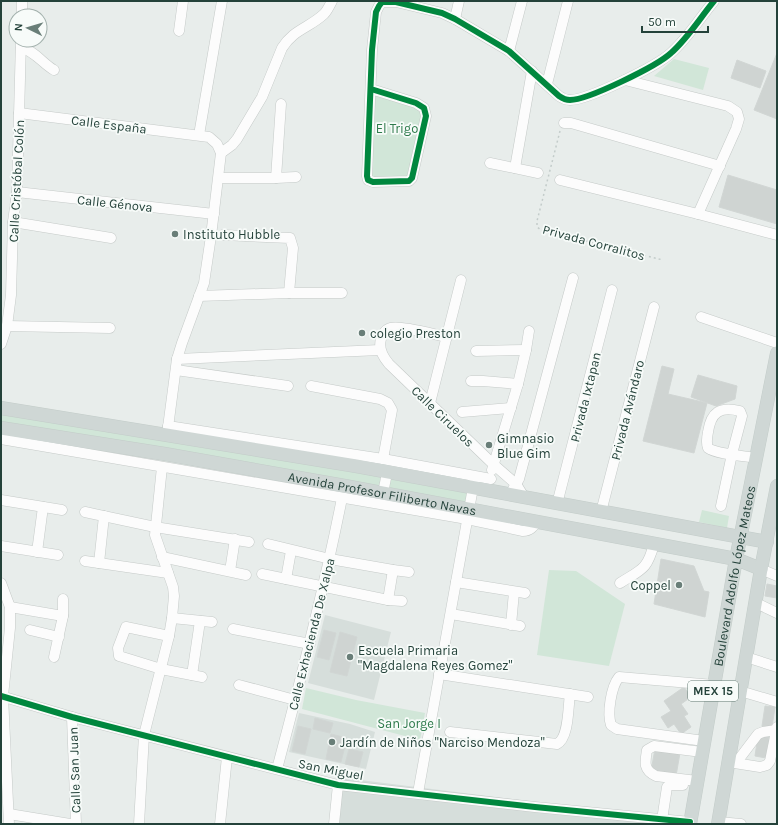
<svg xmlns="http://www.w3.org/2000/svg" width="778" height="825" font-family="Karla,sans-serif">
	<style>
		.built { fill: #d6dedb }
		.green { fill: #d1e6d8 }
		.building { fill: #cfd4d2; stroke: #d1d6d4 }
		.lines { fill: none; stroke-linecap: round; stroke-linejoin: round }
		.minor-casing { stroke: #c5cac8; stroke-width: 11 }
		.major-casing { stroke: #c3ccc9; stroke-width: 14 }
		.path { stroke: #c3ccca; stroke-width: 1.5; stroke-dasharray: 2 3; stroke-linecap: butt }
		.minor { stroke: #fcfcfc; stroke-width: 10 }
		.major { stroke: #cfd7d5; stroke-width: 13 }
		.cycleway-casing { stroke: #f7fbf9; stroke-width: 8 }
		.cycleway { stroke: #00873e; stroke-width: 6 }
		.poi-dot { fill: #697e78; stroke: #f7fbf9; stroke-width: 1.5 }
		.labels { text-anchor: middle; stroke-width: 3.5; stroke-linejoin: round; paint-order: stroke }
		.shield { fill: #f7fbf9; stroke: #637a73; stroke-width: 1 }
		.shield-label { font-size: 12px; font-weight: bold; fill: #24423a }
		.street-label { font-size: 13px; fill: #24423a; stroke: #f7fbf9 }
		.park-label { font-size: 13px; fill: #2d7a4b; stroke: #f7fbf9 }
		.poi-label { font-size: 13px; fill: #24423a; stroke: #f7fbf9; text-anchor: start }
	</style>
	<rect width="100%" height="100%" fill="#e8edeb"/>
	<!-- built -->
	<g class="built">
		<path d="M325,615L391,632L374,700L308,683Z"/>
		<path d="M299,713L350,724L375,732L366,769L289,752Z"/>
		<path d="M336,777L673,819L672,824H331Z"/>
	</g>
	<!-- green -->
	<g class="green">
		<path d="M674,59L709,68L703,90L654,76Z"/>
		<path d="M371,94L425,111L406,182L371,181Z"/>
		<path d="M1,410L379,475L381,481L378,488L1,422Z"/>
		<path d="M391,478L468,490L466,503L391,490L389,486Z"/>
		<path d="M702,510L729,516L727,528L699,522Z"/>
		<path d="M549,570L576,571L625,604L609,666L537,655Z"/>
		<path d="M306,688L356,700L425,713L420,740L302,709Z"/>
	</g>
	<!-- building -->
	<g class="building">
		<path d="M777,53V119L754,110Z"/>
		<path d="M737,60L766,71L760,88L731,78Z"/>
		<path d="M728,175L777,190V224L719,207Z"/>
		<path d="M662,366L674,369L668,394L707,403L694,453L643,441Z"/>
		<path d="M698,375L737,386L735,399L716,406L691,397Z"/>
		<path d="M661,559L694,566L704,591L709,592L705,617L654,604Z"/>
		<path d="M767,584L777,586V598L765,596Z"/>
		<path d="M324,630L336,633L329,660L317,657Z"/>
		<path d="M340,632L357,637L347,676L330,672Z"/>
		<path d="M684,687L691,697L681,704L688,714L684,716L691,727L681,734L674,724L668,728L661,717L671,711L664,701Z"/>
		<path d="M765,706L775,707L772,727L762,726Z"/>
		<path d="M315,718L333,723L330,733L313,729Z"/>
		<path d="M298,726L311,729L305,754L292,751Z"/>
		<path d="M331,734L347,738L341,762L326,759Z"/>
		<path d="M758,736L769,737L766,758L755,756Z"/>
		<path d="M349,749L363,752L359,767L345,764Z"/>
		<path d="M655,749L680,753L676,776L651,771Z"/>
	</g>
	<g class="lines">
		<!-- minor casing -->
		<g class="minor-casing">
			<g id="minor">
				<path d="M22,16V1"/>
				<path d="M455,19L459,1"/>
				<path d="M179,31L183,1"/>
				<path d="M21,48C34,50 43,64 54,70"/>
				<path d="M509,51L522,1"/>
				<path d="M625,80L728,106L737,112L739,119L736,129L698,214"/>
				<path d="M547,84L568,1"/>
				<path d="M371,89L416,103L424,108L426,116L412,178L409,181L373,182L368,180L367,176L372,50L376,12L379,6L382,2H396L442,13L455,19L509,51L559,96C562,98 566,100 570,100C588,100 657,66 671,53C688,38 700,18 714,1"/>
				<path d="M19,113L209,137L217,144L221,153L211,236L204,283L182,343L177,359L167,435"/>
				<path d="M564,123H571L720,166"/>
				<path d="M199,135L222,1"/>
				<path d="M221,153L232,145L237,139L262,97L282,48C294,29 309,28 324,14C327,11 330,5 332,1"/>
				<path d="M490,163L538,173"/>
				<path d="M515,168L532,71"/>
				<path d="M219,178H276L296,177"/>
				<path d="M276,178L281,104"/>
				<path d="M560,180L698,214L777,235"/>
				<path d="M17,192L214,214"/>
				<path d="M13,222L111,238"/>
				<path d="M223,235L290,238L293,248L289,293"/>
				<path d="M199,296L289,293H342"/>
				<path d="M701,317L777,343"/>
				<path d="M7,326L110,328"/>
				<path d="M447,337C436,335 399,325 391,328C386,329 382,334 381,339C378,349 383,357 389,364L493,464L516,484L524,497"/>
				<path d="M1,344L7,326L11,295L13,222L17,192L21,40"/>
				<path d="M476,351L526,350"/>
				<path d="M177,359L380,350"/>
				<path d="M176,370L288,386"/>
				<path d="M471,381H483L518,384"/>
				<path d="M311,386L380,399L388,403L392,410L383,459"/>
				<path d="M430,403L461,280"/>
				<path d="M462,412L511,408"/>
				<path d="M168,426L383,459L491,479"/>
				<path d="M1,439L467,519L523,531C530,531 533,527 537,522"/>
				<path d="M492,470L518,384L526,350L529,331"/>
				<path d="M513,489L519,479L573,278"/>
				<path d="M383,493L387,473"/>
				<path d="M1,500L62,510"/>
				<path d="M557,504L612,290"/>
				<path d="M721,506L732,454L742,416L740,411C720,406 711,412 708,432C707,437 706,443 708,448C716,454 745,456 756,458"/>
				<path d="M85,512L155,527L249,542"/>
				<path d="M601,512L654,307"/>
				<path d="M268,544L330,559L393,570L409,572"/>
				<path d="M1,546L58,555"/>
				<path d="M37,552L43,507"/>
				<path d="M162,557L246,575"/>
				<path d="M85,561L168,573"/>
				<path d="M99,563L104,516"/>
				<path d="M761,569L777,576"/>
				<path d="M230,571L235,539"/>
				<path d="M262,574L388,600L402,601"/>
				<path d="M286,579L291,551"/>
				<path d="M456,582L525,593"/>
				<path d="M1,583L10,607V628L3,696L9,824"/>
				<path d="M620,583C642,569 647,570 654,544"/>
				<path d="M388,600L393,570"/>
				<path d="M756,603L777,613"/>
				<path d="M10,607L63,616"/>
				<path d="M451,614L520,626"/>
				<path d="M172,618L212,622"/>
				<path d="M511,625L514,592"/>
				<path d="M233,629L310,644"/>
				<path d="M30,630L59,637"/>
				<path d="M169,636L126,627L118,648L119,656L161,669L202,677"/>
				<path d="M54,657L63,616V599"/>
				<path d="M746,657L777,667"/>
				<path d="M439,674L588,697"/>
				<path d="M192,675L200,621"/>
				<path d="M239,685L295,700"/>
				<path d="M740,691L777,702"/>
				<path d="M1,696L72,717L338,785L535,807L690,822"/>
				<path d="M72,717L76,824"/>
				<path d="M450,732L557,744C569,738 568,707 570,694"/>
				<path d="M704,741L617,729L611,725C607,713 611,687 619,677L714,685"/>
				<path d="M728,762L760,767L767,765L770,761L777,727"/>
				<path d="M736,763L758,734L763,732L776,730"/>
				<path d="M277,769C301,679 324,589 342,498"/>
				<path d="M697,781L656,776C643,770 645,762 647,750L654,746L702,752"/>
				<path d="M418,793L474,482"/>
				<path d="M9,814L70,824"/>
				<path d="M662,820L667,787L670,785H683"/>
				<path d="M718,822L741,824"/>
				<path d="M139,824L144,735L169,636L172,618L174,596L173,587L155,535L162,467"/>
				<path d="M220,824L227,757"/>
				<path d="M334,824L338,785"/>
			</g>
		</g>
		<!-- major casing -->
		<g class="major-casing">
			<g id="major">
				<path d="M1,408L356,466L767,542"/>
				<path id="s1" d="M1,428L165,454L345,486L736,559L761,569"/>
				<path id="s2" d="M690,824L736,559L777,353"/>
				<path d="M718,824L761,569L777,486"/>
			</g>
		</g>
		<!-- path -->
		<path class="path" d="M560,131L537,221V227L541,230L663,260"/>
		<!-- minor -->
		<use href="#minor" class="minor"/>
		<!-- major -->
		<use href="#major" class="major"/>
		<!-- cycleway casing -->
		<g class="cycleway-casing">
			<g id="cycleway">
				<path d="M371,89L416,103L424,108L426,116L412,178L409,181L373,182L368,180L367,176L372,50L376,12L379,6L382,2H396L442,13L455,19L509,51L559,96C562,98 566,100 570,100C588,100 657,66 671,53C688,38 700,18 714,1"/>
				<path d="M1,696L72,717L338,785L535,807L690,822"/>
			</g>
		</g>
		<!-- cycleway -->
		<use href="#cycleway" class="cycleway"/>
	</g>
	<!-- markers -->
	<g class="poi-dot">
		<circle cx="175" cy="234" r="4"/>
		<circle cx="362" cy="333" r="4"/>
		<circle cx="489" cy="445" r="4"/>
		<circle cx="679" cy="585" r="4"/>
		<circle cx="350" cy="657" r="4"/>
		<circle cx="332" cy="742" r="4"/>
	</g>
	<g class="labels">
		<!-- shield labels -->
		<rect class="shield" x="688" y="681" width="50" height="20" rx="3"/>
		<g class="shield-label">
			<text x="713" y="695">MEX 15</text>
		</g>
		<!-- street labels -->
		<g class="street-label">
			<text transform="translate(109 124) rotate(7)" y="5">Calle España</text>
			<text transform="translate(16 181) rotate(-87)" y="5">Calle Cristóbal Colón</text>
			<text transform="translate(115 203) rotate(6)" y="5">Calle Génova</text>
			<text transform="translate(594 242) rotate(15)" y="5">Privada Corralitos</text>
			<text transform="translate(585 397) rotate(-76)" y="5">Privada Ixtapan</text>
			<text transform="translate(627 410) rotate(-76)" y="5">Privada Avándaro</text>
			<text transform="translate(443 416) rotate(44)" y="5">Calle Ciruelos</text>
			<text dy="5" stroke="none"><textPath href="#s1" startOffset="387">Avenida Profesor Filiberto Navas</textPath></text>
			<text dy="5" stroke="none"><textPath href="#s2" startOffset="252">Boulevard Adolfo López Mateos</textPath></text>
			<text transform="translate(311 634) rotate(-76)" y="5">Calle Exhacienda De Xalpa</text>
			<text transform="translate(331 769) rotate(11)" y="5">San Miguel</text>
			<text transform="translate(74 770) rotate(-92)" y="5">Calle San Juan</text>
		</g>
		<!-- park labels -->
		<g class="park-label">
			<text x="397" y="133">El Trigo</text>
			<text x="409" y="728">San Jorge I</text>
		</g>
		<!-- poi labels -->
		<g class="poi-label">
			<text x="183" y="239">Instituto Hubble</text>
			<text x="370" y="338">colegio Preston</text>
			<text x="497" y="443">Gimnasio<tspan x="497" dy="15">Blue Gim</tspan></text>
			<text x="671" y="590" text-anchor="end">Coppel</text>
			<text x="358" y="655">Escuela Primaria<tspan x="358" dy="15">"Magdalena Reyes Gomez"</tspan></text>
			<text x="340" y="747">Jardín de Niños "Narciso Mendoza"</text>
		</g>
	</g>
	<!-- border -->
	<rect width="778" height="825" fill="none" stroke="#24423a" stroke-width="4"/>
	<!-- north arrow -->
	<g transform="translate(28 28) rotate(275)"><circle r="19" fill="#f7fbf9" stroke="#a3b1ad"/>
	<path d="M0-3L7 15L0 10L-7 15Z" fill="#697e78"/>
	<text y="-6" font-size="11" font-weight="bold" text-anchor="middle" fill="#24423a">N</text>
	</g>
	<!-- scale -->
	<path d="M642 26v6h66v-6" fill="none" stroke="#24423a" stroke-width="2"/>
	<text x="648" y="26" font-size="12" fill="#24423a" stroke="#f7fbf9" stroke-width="3" paint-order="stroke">50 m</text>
</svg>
